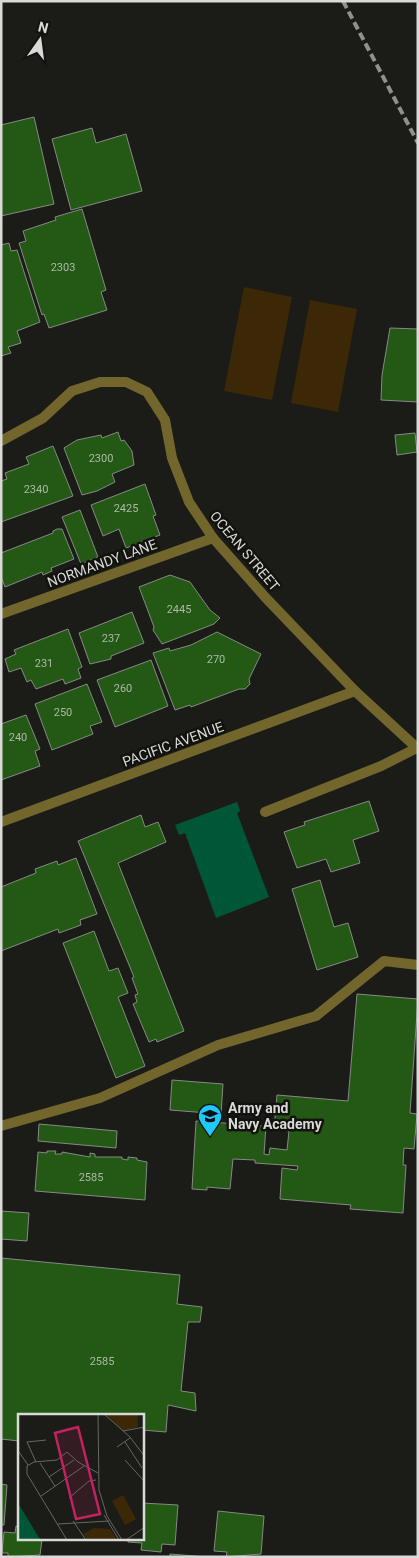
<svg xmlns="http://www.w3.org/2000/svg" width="419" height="1558" font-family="Roboto,sans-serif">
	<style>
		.green { fill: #3c2806 }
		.water { fill: #005738 }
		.building { fill: #235815; stroke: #868a85 }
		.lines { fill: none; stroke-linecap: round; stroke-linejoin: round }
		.service { stroke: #72662d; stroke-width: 10 }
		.minor { stroke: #72662d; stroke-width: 10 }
		.rail { stroke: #90918e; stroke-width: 4; stroke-dasharray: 8 4; stroke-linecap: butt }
		.labels { text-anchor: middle; stroke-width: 5; stroke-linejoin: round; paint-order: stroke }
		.number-label { font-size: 11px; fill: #acbaa6 }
		.street-label { font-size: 14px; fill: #d9dad7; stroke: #12130f }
		.poi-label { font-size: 14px; font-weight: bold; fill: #d9dad7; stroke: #12130f; text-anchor: start }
		.inset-road { fill: none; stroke: #676864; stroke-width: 1 }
		.view { fill: #c32261; fill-opacity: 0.15; stroke: #c32261; stroke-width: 2.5 }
		.inset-edge { fill: none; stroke: #d9dad7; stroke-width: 2.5 }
	</style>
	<rect width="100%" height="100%" fill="#1b1c18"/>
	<!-- green -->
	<g class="green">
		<path d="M244,287L292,297L272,400L224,391Z"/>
		<path d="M310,300L357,309L338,412L291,403Z"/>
	</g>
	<!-- water -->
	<path class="water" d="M237,802L240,811L237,813L269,897L216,918L185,833L179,835L175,825Z"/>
	<!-- building -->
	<g class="building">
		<path d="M34,117L54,204L1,216V125Z"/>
		<path d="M92,128L96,143L126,134L142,191L71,210L52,139Z"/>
		<path d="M82,209L106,290L101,292L107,310L49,328L44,314L42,315L19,243L26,241L23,231L56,220L55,217Z"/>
		<path d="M9,243L11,251L17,250L40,322L17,331L21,343L8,347L11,353L1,356V245Z"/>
		<path d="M390,328L418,329V402L381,400L382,375Z"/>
		<path d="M118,432L121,441L124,440L132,451L134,465L112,474L115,482L97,491L82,495L64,448L77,440L101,435L102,438Z"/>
		<path d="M415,433L417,452L397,455L395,435Z"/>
		<path d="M53,446L73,496L1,522V481L7,479L5,473L29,464L26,457Z"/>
		<path d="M145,484L156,515L153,516L160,535L126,548L119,529L103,536L91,505Z"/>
		<path d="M80,510L98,557L81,564L62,517Z"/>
		<path d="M57,529H62L74,559L51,568L52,571L43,575L42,572L5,587L1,577V553L53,533V531Z"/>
		<path d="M170,575L190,582L210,610L220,618L214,624L162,644L153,630L154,627L139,587Z"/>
		<path d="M132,612L144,643L111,656V659L90,664L79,633Z"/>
		<path d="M68,629L82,667L78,669L81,678L65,684L63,679L36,689L31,680L27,682L21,668L9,672L5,659L16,654L14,650Z"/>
		<path d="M217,632L261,654L249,679L250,684L245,689H239L191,707L190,705L175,710L153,653L169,648L170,651L191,645Z"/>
		<path d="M151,660L168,706L115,727L97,680Z"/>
		<path d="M87,684L102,722L90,726L93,734L52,750L35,704Z"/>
		<path d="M26,715L40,749L35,751L40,766L1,780V724Z"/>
		<path d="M369,801L379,831L353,840L360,863L331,872L326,859L297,868L284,832L305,825L304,822Z"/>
		<path d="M141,815L145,827L158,822L166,842L118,863L184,1031L157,1042L156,1039L149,1042L133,1004L137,1002L135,995L138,994L132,978L134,977L78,841Z"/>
		<path d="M76,858L97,914L80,920L81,925L59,933L58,929L1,951V887L36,873L35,869L57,861L58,865Z"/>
		<path d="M320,880L334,927L348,923L358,957L317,970L292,889Z"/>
		<path d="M94,931L109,971L118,968L128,993L118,997L145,1066L116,1078L63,943Z"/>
		<path d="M357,994L418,999L410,1113L417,1114L414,1149L404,1148L403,1165H406L403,1213L350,1209L351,1205L280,1199L282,1168L297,1170L298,1166L255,1163V1160L233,1159L230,1189L207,1187V1190L192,1189L196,1121L266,1126L264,1154L269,1155L270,1148L287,1150L289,1131L274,1129L277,1095L348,1101Z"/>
		<path d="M172,1080L223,1084L221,1114L170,1110Z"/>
		<path d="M39,1124L117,1131L116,1148L38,1141Z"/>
		<path d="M47,1151H56L55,1154H62V1152L90,1157V1153L95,1154V1157H122V1159L128,1160V1157L137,1158V1160L147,1162L145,1200L35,1191L38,1152L47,1153Z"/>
		<path d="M1,1211L29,1213L27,1241L1,1239Z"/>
		<path d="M1,1258L180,1275L177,1304L202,1307L200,1322H188L181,1391L195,1393L196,1411L168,1405L166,1432L142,1430V1416H19V1441L1,1439Z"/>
		<path d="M1,1484L7,1485L4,1525H1Z"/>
		<path d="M142,1503L178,1505L175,1545L162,1544L161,1552L141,1550L142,1543L128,1542V1539H142Z"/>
		<path d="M218,1511L264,1516L261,1554L226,1557L227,1552L214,1551Z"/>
		<path d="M16,1526L19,1527V1539H42L40,1555L8,1557V1553H2L4,1532L15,1533Z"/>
		<path d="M170,1554L207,1557H170Z"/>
	</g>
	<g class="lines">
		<!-- service -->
		<g class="service">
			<path d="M265,812L381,766L417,748"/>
			<path d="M1,1126L100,1098L218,1045L316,1016L384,961L418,965"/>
		</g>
		<!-- minor -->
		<g class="minor">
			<path d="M1,441L43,418L72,391L100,382H126L147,392L165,420L172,458L189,502L213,538L265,597L355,691L418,749"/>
			<path d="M1,614L213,538"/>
			<path d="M1,822L355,691"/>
		</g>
		<!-- rail -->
		<path class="rail" d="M343,1L418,143"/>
	</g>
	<!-- icons -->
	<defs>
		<g id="school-pin" transform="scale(1.25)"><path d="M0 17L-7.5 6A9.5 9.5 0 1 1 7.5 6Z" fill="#1ec9fd" stroke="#12130f"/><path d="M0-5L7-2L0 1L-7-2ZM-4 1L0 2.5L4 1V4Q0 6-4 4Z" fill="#111"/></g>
	</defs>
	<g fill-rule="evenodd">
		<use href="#school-pin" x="210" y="1116"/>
	</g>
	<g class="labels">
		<!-- number labels -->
		<g class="number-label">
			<text x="63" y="271">2303</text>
			<text x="101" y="462">2300</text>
			<text x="36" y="493">2340</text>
			<text x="126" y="512">2425</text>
			<text x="179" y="613">2445</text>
			<text x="111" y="642">237</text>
			<text x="216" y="663">270</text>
			<text x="44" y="667">231</text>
			<text x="123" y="692">260</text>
			<text x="63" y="716">250</text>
			<text x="18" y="741">240</text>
			<text x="91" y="1181">2585</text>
			<text x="102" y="1365">2585</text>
		</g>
		<!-- street labels -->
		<g class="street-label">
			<text transform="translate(245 551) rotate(50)" y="5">OCEAN STREET</text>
			<text transform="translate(102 563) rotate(-20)" y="5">NORMANDY LANE</text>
			<text transform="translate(173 744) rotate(-20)" y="5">PACIFIC AVENUE</text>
		</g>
		<!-- poi labels -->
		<g class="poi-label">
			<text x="228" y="1113">Army and<tspan x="228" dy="16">Navy Academy</tspan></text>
		</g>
	</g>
	<!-- overview -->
	<g transform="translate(18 1414)">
		<rect width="126" height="126" fill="#1b1c18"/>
		<path d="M88,0H120V13L105,17ZM105,81L118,105L107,111L94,87ZM76,114L92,115L99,126H70L65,120Z" fill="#3c2806"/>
		<path d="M0,89L20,122L23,126H0Z" fill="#005738"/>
		<path class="inset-road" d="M80,0L81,76L89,102L104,126M86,0L112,23L127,43M105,17L127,13M107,28L124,54M99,33L112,24M1,38L10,51M107,46L127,68M18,48L9,28L28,26M22,49L37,72M31,63L56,46M23,82L66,52M51,84L71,67L78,66M86,101L101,126M55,107L68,126M40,110L91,107M49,126L9,60V52L16,48L39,46L49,38L60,48L80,59M108,126L127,113"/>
		<path class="view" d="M60,13L82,100L58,105L37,19Z"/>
		<rect width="126" height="126" class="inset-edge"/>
	</g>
	<!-- border -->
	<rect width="419" height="1558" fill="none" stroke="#d9dad7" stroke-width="5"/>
	<!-- north arrow -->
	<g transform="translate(40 40) rotate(14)" stroke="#12130f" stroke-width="4" paint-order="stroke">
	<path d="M0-4L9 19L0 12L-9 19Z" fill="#d9dad7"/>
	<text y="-8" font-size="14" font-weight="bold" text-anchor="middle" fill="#d9dad7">N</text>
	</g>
</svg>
